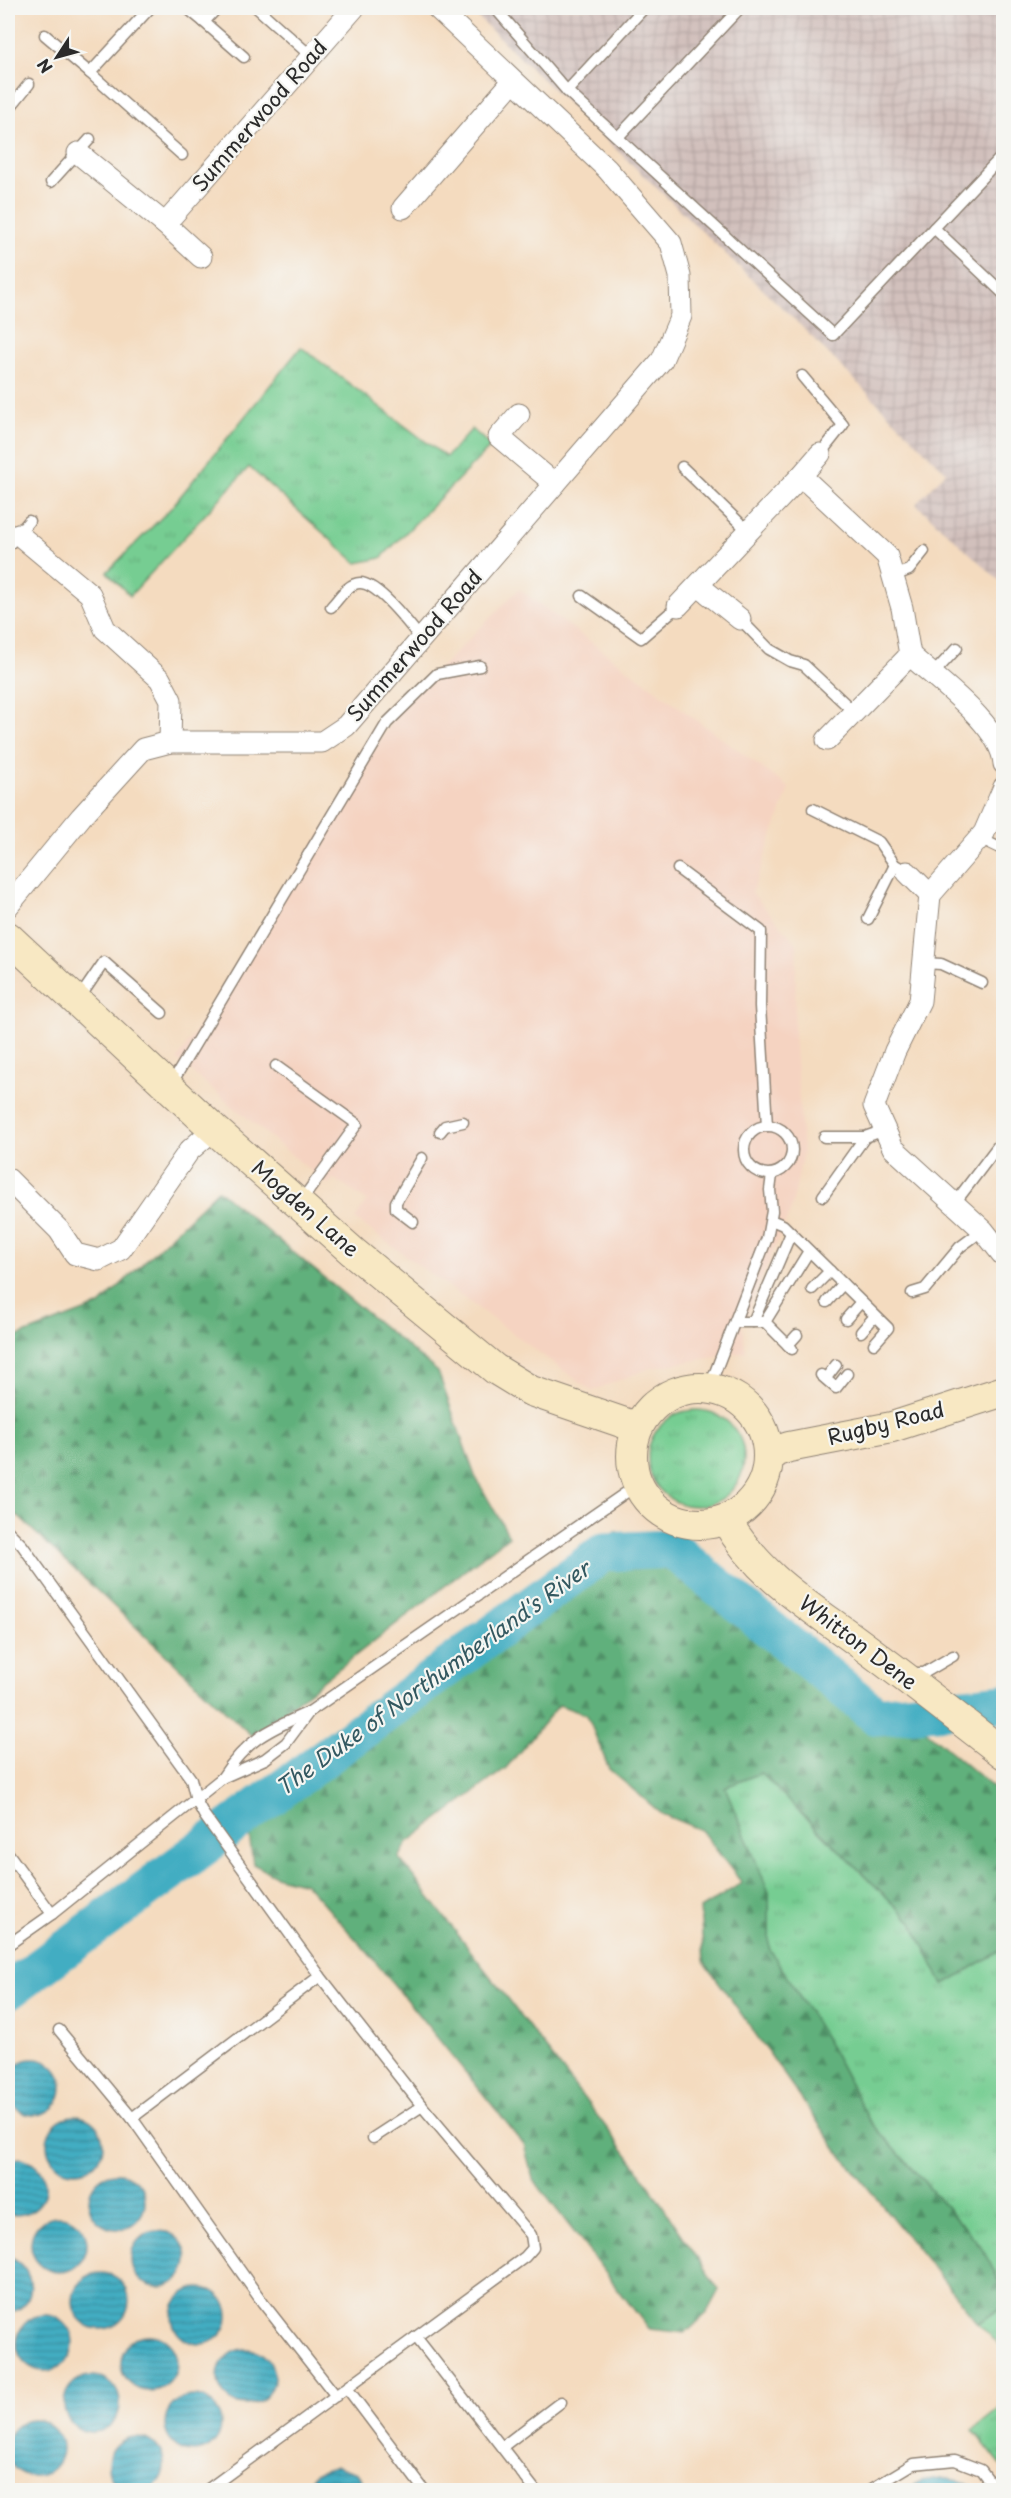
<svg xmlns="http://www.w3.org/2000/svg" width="1011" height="2498" font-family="'Playpen Sans',sans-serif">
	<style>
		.built { fill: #f5d3c1 }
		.industrial { fill: url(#industrial-grid) }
		.grass { fill: url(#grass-tufts); stroke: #507c5e; stroke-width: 1.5 }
		.forest { fill: url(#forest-firs); stroke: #466e54; stroke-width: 1.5 }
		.water { fill: url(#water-rules); stroke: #376c76; stroke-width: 1.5 }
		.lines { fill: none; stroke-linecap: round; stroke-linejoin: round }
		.river { stroke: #43adc2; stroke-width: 39 }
		.lane-casing { stroke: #908375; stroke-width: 13 }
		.street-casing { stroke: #908375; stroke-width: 23 }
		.secondary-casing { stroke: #908375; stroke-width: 32 }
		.lane { stroke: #fff; stroke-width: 10 }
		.street { stroke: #fff; stroke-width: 21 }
		.secondary { stroke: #f8e8c3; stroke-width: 30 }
		.labels { text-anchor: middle; stroke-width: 4.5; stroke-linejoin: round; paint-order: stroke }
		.street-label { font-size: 21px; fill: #2b2b2b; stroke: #f6f6f2 }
		.water-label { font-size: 22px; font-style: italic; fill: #335860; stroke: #f6f6f2 }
	</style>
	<defs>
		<pattern id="industrial-grid" width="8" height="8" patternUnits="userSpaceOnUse" patternTransform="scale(1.5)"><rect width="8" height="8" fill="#d1c0bc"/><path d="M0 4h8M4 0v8" fill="none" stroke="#b4a5a2"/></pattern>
		<pattern id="grass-tufts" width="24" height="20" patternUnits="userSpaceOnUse" patternTransform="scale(1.5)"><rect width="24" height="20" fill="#76cd92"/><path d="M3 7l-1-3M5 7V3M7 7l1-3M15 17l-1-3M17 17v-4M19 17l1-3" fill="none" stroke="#66b07e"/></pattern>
		<pattern id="forest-firs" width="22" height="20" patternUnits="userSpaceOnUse" patternTransform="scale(1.5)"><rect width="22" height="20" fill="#60b07c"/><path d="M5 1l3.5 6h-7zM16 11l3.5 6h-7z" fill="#4f8f66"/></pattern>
		<pattern id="water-rules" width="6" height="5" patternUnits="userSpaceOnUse" patternTransform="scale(1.5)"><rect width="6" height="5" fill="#43adc2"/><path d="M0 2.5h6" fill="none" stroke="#388d9e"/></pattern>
	</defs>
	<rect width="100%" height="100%" fill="#f6f6f2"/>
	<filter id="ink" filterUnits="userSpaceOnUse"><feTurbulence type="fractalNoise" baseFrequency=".0167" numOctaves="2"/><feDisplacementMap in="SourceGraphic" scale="12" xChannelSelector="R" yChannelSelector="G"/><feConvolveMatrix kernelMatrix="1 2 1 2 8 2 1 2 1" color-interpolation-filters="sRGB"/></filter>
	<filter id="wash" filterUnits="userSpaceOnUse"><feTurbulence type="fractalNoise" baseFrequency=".008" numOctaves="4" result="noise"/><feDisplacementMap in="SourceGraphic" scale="24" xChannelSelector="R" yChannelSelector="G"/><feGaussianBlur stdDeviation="1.35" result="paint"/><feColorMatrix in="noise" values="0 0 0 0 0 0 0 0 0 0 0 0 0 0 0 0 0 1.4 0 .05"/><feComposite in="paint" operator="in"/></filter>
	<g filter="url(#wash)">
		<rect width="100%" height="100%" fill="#f4dbbf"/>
		<!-- built -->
		<path class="built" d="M519,589L789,788L752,893L797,944L794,1035L803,1152L792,1207L742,1326L746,1352L650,1368L592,1391L355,1219L367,1201L334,1179L328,1185L177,1060L401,707Z"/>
		<!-- industrial -->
		<path class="industrial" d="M468,8H1003V584L916,504L946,472L796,321Z"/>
		<!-- grass -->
		<g class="grass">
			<path d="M301,347L446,457L472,429L491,446L381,558L357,563L249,467L130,596L107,572L170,509Z"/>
			<circle cx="696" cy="1458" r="48"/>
			<path d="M761,1773L912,1922L943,1985L1003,1949V2288L980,2245L869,2120L827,2041L769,1948V1893L725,1787Z"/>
			<path d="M1003,2307V2349L978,2323Z"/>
			<path d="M1003,2406V2468L973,2430Z"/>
		</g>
		<!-- forest -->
		<g class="forest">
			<path d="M218,1190L438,1372L475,1476L509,1536L252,1736L8,1507V1340L100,1305Z"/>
			<path d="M615,1531L713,1570L831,1666L918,1724L1003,1796V1949L943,1985L912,1922L761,1773L725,1787L769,1893V1948L827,2041L869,2120L980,2245L1003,2288V2307L978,2323L838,2151L704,1961L700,1909L742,1883L701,1830L662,1814L609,1769L587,1715L559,1705L506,1768L408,1842L399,1858L636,2166L719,2290L706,2314L686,2333L649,2329L533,2179L524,2144L369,1954L306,1884L278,1877L253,1864L248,1826L563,1596L575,1556Z"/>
		</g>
		<!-- water -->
		<g class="water">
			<circle cx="34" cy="2087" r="28"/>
			<circle cx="75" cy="2144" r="28"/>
			<path d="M21,2158C61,2171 48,2221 8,2214V2160Z"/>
			<circle cx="117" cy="2201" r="28"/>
			<circle cx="59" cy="2244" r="28"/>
			<circle cx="159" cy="2259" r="28"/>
			<path d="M8,2257C36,2266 40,2307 8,2313Z"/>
			<circle cx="101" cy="2301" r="28"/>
			<circle cx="200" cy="2316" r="28"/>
			<circle cx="45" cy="2343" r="28"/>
			<circle cx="149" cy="2363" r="28"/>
			<circle cx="246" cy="2377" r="28"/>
			<circle cx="92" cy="2404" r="28"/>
			<circle cx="193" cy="2424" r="28"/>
			<circle cx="34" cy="2448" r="28"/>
			<circle cx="136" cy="2465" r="28"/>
			<path d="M337,2466L357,2473L369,2490H303L315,2473Z"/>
			<path d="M941,2478L961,2481L979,2490H904L921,2481Z"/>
		</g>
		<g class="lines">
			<!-- river -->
			<path class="river" d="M8,1991L604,1552L672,1549L877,1716L1004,1703"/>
		</g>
	</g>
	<g filter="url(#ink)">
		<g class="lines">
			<!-- lane casing -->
			<g class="lane-casing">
				<g id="lane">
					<path d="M187,8L204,22"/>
					<path d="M217,8L204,22L244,57"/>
					<path d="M257,8L312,57"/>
					<path d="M495,8L567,91L644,8"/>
					<path d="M45,35L90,73L150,8"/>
					<path d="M90,73L182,155"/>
					<path d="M567,91L833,335L934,228L1004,294"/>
					<path d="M8,110L29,84"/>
					<path d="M618,137L740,8"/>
					<path d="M51,182L90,139"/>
					<path d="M934,228L1004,154"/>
					<path d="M802,376L843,425L820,454"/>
					<path d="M682,467L748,531"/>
					<path d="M8,546L29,521"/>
					<path d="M893,576L909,570L924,551"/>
					<path d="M582,596L641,638L678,606"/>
					<path d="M331,607C339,599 348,583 360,583C378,583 410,625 421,639"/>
					<path d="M740,619L769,649L790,661L804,665L854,712"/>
					<path d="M932,675L957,648"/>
					<path d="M813,809L879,842L895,865"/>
					<path d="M979,838L1004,850"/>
					<path d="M678,869L761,931L760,1006L767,1126"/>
					<path d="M868,919L895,865L899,867"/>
					<path d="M924,963L941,964L982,983"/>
					<path d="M78,1000L104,962L162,1013"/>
					<path d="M276,1066L357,1124L299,1204"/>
					<path d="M170,1086L387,723L437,674L480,666"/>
					<circle cx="768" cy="1150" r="24"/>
					<path d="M440,1132L445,1126L463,1122"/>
					<path d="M824,1137H865L885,1130"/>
					<path d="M823,1196L865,1137"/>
					<path d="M954,1204L1004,1138"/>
					<path d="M771,1220L783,1225L888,1328L874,1344"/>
					<path d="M413,1222L396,1209V1202L422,1158"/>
					<path d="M812,1289L830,1271"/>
					<path d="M912,1293L925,1289L960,1247L983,1230"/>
					<path d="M827,1302L843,1284"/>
					<path d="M846,1319L861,1302"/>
					<path d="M735,1322H765L809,1251"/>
					<path d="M753,1322L791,1233"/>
					<path d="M765,1322L792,1349"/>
					<path d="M861,1332L875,1316"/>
					<path d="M788,1345L797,1335"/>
					<path d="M821,1375L836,1388L847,1374"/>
					<path d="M826,1378L836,1365"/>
					<path d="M709,1388L767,1238L772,1211L770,1190L772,1175"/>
					<path d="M8,1531L22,1545L191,1779L196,1800L204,1815L320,1976L422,2106L531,2235L533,2248L525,2257L207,2490"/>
					<path d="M910,1673H924L953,1656"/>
					<path d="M222,1778C246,1740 268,1730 309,1712L637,1485"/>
					<path d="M8,1853L52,1914"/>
					<path d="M8,1945L52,1914L222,1778L265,1759L286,1743L309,1712"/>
					<path d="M59,2030L132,2118L263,2303L336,2396"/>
					<path d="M132,2118L320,1976"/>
					<path d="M373,2138L422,2106"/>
					<path d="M416,2337L535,2490"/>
					<path d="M347,2388L424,2490"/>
					<path d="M502,2447L561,2402"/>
					<path d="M870,2490L913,2464L955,2460L981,2470L996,2490"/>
				</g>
			</g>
			<!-- street casing -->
			<g class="street-casing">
				<g id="street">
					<path d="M78,153L165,224"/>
					<path d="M403,208L513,81"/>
					<path d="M201,257L165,224L354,8"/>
					<path d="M519,414L499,437L555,484"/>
					<path d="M820,454L801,476L887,556L902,608L910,655"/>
					<path d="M18,534L90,594L105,629L160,679L171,700L170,742"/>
					<path d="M699,586L740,619"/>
					<path d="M678,606L801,476"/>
					<path d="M827,740L910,655C937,680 1002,726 1004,764"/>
					<path d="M907,872L930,895L920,1001L895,1051L874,1106L893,1148L983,1230L1002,1254"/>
					<path d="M930,895L984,833L1004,787"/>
					<path d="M8,906L81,817L143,749L170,742H322L346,726L662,360L681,316L680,276L671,243L607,169L437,8"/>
					<path d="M8,1179L59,1230L75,1254L99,1260L121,1249L189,1151L214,1129"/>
				</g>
			</g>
			<!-- secondary casing -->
			<g class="secondary-casing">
				<g id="secondary">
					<path d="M8,937L214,1129L353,1252L495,1369L531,1391L636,1427"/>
					<circle cx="700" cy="1456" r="68"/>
					<path d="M768,1454L789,1447L892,1427L1004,1391"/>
					<path d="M726,1520C761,1580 812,1607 866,1648C912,1682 958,1718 1004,1754"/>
				</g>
			</g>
			<!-- lane -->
			<use href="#lane" class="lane"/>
			<!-- street -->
			<use href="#street" class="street"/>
			<!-- secondary -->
			<use href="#secondary" class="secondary"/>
		</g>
	</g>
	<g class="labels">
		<!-- street labels -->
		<g class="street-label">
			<text transform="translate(260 116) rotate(-49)" y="7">Summerwood Road</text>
			<text transform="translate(415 646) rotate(-49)" y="7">Summerwood Road</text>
			<text transform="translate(305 1209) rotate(41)" y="7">Mogden Lane</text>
			<text transform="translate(886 1424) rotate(-14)" y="7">Rugby Road</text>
			<text transform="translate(858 1643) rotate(37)" y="7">Whitton Dene</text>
		</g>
		<!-- water labels -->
		<g class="water-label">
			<text transform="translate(433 1678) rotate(-36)" y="8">The Duke of Northumberland's River</text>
		</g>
	</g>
	<!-- margin -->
	<rect width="1011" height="2498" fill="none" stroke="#f6f6f2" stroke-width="30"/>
	<!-- north arrow -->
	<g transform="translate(57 57) rotate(234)" stroke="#f6f6f2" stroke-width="4.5" paint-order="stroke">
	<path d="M0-4.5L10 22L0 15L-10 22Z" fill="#2b2b2b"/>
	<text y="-9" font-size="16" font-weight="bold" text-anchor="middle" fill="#2b2b2b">N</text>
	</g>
</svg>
